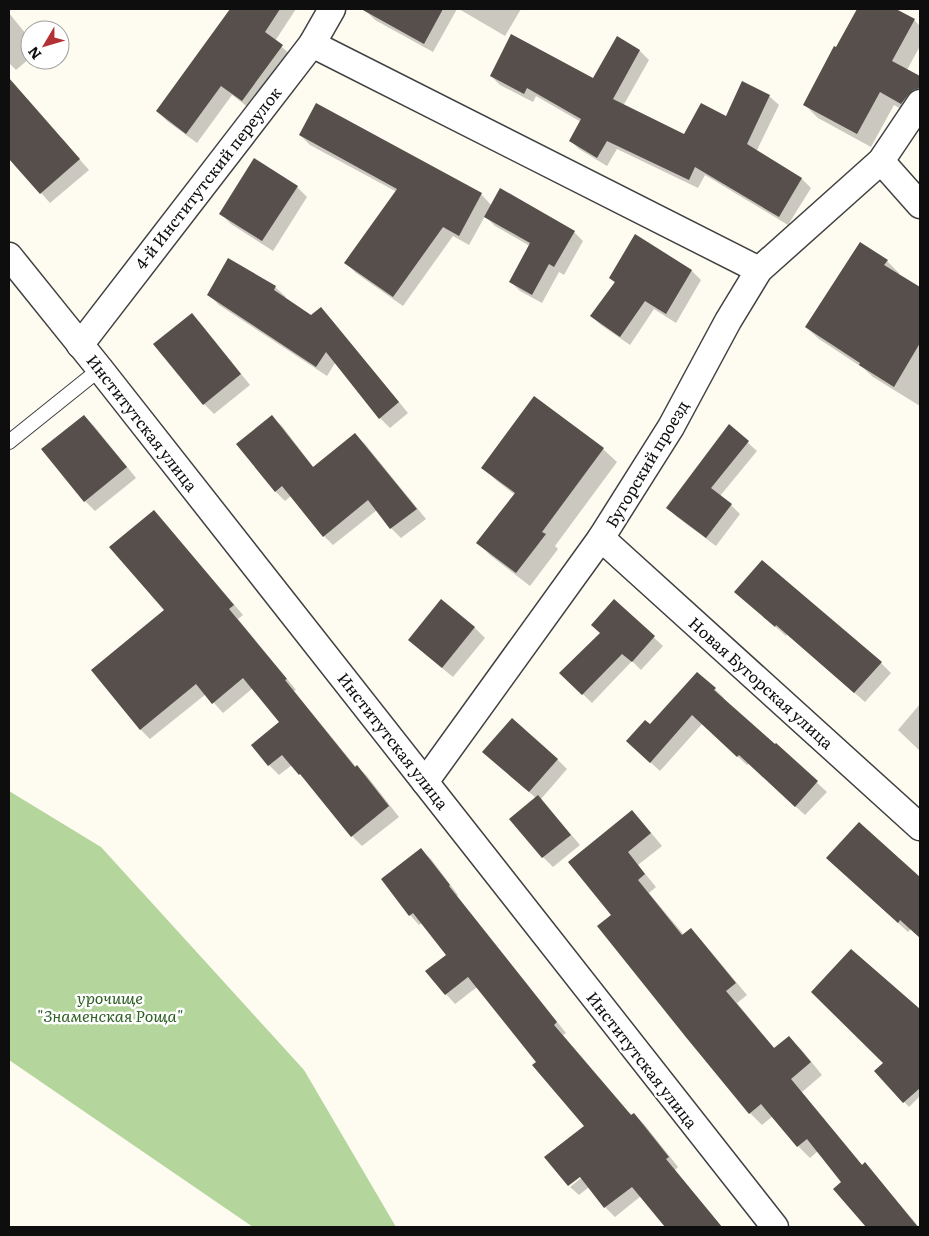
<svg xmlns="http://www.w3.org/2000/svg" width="929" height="1236" font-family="Literata,serif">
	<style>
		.forest { fill: #b4d59c }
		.shadow { fill: #0003 }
		.building { fill: #564f4b }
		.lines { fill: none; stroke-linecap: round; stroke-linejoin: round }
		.service-casing { stroke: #414141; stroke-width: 16 }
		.minor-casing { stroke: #414141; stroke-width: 29 }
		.service { stroke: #fff; stroke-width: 14 }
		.minor { stroke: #fff; stroke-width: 26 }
		.labels { text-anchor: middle; stroke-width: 5; stroke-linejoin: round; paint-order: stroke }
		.street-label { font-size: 16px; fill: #0e0e0e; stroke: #fff }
		.park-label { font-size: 16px; font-style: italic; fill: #2e6023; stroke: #fff }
	</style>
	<rect width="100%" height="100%" fill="#fefbf0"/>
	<!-- forest -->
	<path class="forest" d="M9,791L101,847L304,1070L396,1227H253L9,1060Z"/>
	<!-- shadow -->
	<g class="shadow">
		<path d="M231,9H296L275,41L292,56L253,111L232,95L197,143L167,121L157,111Z"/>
		<path d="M367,9H457L433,52L375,20L366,11Z"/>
		<path d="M459,9H521L505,36Z"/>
		<path d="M858,9H893L914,20L920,26V46L907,70L920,78V109L915,117L894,105L871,147L818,118L804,104L836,49Z"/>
		<path d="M9,13L30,39V58L16,70L9,63Z"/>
		<path d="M618,38L640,51L649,60L623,106L685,136L727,117L769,96L779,105L756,152L802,179L811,188L788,225L705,175L698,188L617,149L607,166L579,149L570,140L581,122L536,96L533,102L500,85L491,76L594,79Z"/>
		<path d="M25,98L89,170L50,203L9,157V112Z"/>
		<path d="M317,105L481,194L492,206L574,232L583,241L564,275L559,272L542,303L520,291L511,282L530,246L495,226L485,216L469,245L453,236L403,306L356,273L346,263L397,192L310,145L300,135Z"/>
		<path d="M297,187L307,197L273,251L231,224L221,214Z"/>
		<path d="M635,235L692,271L701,280L676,323L654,309L630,345L601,325L591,316L615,283L610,278Z"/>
		<path d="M887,261L899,273L898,275L920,288V406L873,377L863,368L819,339L806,327Z"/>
		<path d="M275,287L286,297L284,299L311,317L321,309L331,319L408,413L390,428L380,418L335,363L327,376L219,305L209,295Z"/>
		<path d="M192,315L202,325L250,385L214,414L204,404L155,344Z"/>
		<path d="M84,416L94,426L136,478L95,511L85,501L43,450Z"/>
		<path d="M272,417L282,426L314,468L355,434L365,444L426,519L401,538L391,528L377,510L333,545L324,536L291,496L285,501L276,492L238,444Z"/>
		<path d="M729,426L757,451L720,496L731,505L740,514L716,546L677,517L668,508Z"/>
		<path d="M603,449L617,462L555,546L558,549L530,586L491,556L478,543L515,495L497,481L483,468Z"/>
		<path d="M164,522L243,615L238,619L296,690L294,691L356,767L357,766L367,776L399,817L362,846L352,836L310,784L292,765L279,775L269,765L253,745L281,723L253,688L223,713L206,694L150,739L140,729L166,611Z"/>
		<path d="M441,601L475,628L485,638L453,677L420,650L410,640Z"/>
		<path d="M615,601L663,646L641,670L632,661L592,703L561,673L601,633Z"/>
		<path d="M746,601L881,663L891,673L865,702L787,634L786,636Z"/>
		<path d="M715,689L724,698L723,699L775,746L776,745L827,792L805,815L749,764L747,765L702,724L660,771L637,750L650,726Z"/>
		<path d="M920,704V751L898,730Z"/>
		<path d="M557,759L567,769L541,799L580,845L553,867L543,857L536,798L494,762Z"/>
		<path d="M632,811L643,823L662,846L638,865L656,887L649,893L684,935L691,929L702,941L747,995L737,1003L775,1049L789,1038L801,1049L822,1075L802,1092L863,1166L865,1164L876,1176L919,1227H867L835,1189L842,1183L818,1151L810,1158L798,1146L773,1116L762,1125L750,1113L685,1036L613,915Z"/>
		<path d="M859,824L920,878V937L911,929L908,932L838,868Z"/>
		<path d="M421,850L431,859L458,895L457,896L566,1033L563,1035L632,1116L634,1114L644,1124L678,1167L675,1170L722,1227H667L641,1196L615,1217L605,1207L589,1187L579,1195L570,1187L586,1174L585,1126L537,1063L477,987L455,1004L446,994L448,955L423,922L419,925L410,915Z"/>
		<path d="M851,951L920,1011V1066L917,1070L920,1073V1096L909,1107L875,1071L884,1063Z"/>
	</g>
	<!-- building -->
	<g class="building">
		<path d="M230,9H280L265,32L283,45L242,101L221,86L186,134L156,111Z"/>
		<path d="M361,9H443L424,44Z"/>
		<path d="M857,9H896L915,19L892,61L920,76V88L913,90L908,95L901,104L880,92L857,134L803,105L834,46L836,47Z"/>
		<path d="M511,34L593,78L617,36L640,50L613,99L684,134L701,103L726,116L742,81L770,95L747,144L802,178L779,217L695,167L689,180L607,141L597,158L569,141L581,119L527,88L524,94L490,76Z"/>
		<path d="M9,78L80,159L40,194L9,159Z"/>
		<path d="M316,103L482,193L459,236L443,227L393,297L344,263L397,189L299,135Z"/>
		<path d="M254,158L298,186L262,241L219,214Z"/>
		<path d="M500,188L575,231L554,267L549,264L532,295L509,282L530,243L484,217Z"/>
		<path d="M635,234L692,270L666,314L645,301L620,337L590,316L615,282L609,278Z"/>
		<path d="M860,242L888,260L884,265L920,287V343L894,387L859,365L860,363L805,327Z"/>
		<path d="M228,258L276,286L274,290L311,315L321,307L399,402L379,419L326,352L316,367L207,295Z"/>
		<path d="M192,313L241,374L203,405L153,344Z"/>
		<path d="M534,396L604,448L542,532L546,534L516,573L476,543L515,493L481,468Z"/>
		<path d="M84,415L127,467L84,502L41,449Z"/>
		<path d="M272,415L313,467L355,433L417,509L390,529L368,500L323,537L282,486L275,492L236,444Z"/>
		<path d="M729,424L749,441L711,488L732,504L706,538L666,508Z"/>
		<path d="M154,510L234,605L229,609L287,679L285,680L355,767L357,765L389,806L351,837L300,774L299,775L282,755L268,766L251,745L279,722L243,678L212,704L196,684L140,730L91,670L164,610L109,547Z"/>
		<path d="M762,560L882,662L854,693L776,625L775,627L734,592Z"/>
		<path d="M441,599L475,627L442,668L408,640Z"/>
		<path d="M614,599L655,636L632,662L622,654L582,695L559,673L600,633L591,625Z"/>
		<path d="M697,672L716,688L714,690L775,744L776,743L818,781L795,807L739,755L737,757L692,715L650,763L626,741L645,720L650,724Z"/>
		<path d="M512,718L558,759L529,792L482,752Z"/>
		<path d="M538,795L571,835L542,858L509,819Z"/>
		<path d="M632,810L651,833L628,852L645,874L638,880L682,935L691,928L736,983L726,991L774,1048L789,1036L811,1062L791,1079L862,1165L865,1162L918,1227H866L833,1189L841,1182L807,1139L797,1147L761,1104L749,1114L685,1036L597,926L611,915L568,862Z"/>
		<path d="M859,822L920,877V938L900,920L898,923L826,858Z"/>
		<path d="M421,848L450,885L449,886L557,1022L554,1025L631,1115L634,1113L669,1157L666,1159L722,1227H665L632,1187L604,1208L580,1177L568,1186L544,1157L584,1126L532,1065L536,1062L468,977L445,995L425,971L446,955L413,913L409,916L381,879Z"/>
		<path d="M851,949L920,1009V1088L903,1103L874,1071L883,1063L811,992Z"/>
	</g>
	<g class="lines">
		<!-- service casing -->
		<g class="service-casing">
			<path id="service" d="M9,442L100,369"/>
		</g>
		<!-- minor casing -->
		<g class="minor-casing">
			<g id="minor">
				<path d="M312,44L759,270"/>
				<path d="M881,161L920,205"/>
				<path d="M9,256L100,369L425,782L775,1227"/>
				<path d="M80,345L312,44L332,9"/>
				<path d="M601,538L920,827"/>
				<path d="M425,782L601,538L671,427L728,321L759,270L881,161L920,103"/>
			</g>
		</g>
		<!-- service -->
		<use href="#service" class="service"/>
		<!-- minor -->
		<use href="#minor" class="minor"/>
	</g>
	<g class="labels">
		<!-- street labels -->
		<g class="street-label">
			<text transform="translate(208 178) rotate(-52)" y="6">4-й Институтский переулок</text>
			<text transform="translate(142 423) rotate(52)" y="6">Институтская улица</text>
			<text transform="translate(647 464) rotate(-59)" y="6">Бугорский проезд</text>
			<text transform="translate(761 683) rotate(42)" y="6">Новая Бугорская улица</text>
			<text transform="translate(393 741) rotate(52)" y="6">Институтская улица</text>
			<text transform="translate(642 1060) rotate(52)" y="6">Институтская улица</text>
		</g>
		<!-- park labels -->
		<g class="park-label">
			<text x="110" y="1004">урочище<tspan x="110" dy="18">"Знаменская Роща"</tspan></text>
		</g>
	</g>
	<!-- border -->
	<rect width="929" height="1236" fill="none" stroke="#0e0e0e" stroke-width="20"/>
	<!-- north arrow -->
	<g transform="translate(45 45) rotate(232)"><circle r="24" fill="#ffffff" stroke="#9f9f9f"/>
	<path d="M0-4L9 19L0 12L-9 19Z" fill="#b33134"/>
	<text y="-8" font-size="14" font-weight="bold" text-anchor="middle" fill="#0e0e0e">N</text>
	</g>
</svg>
